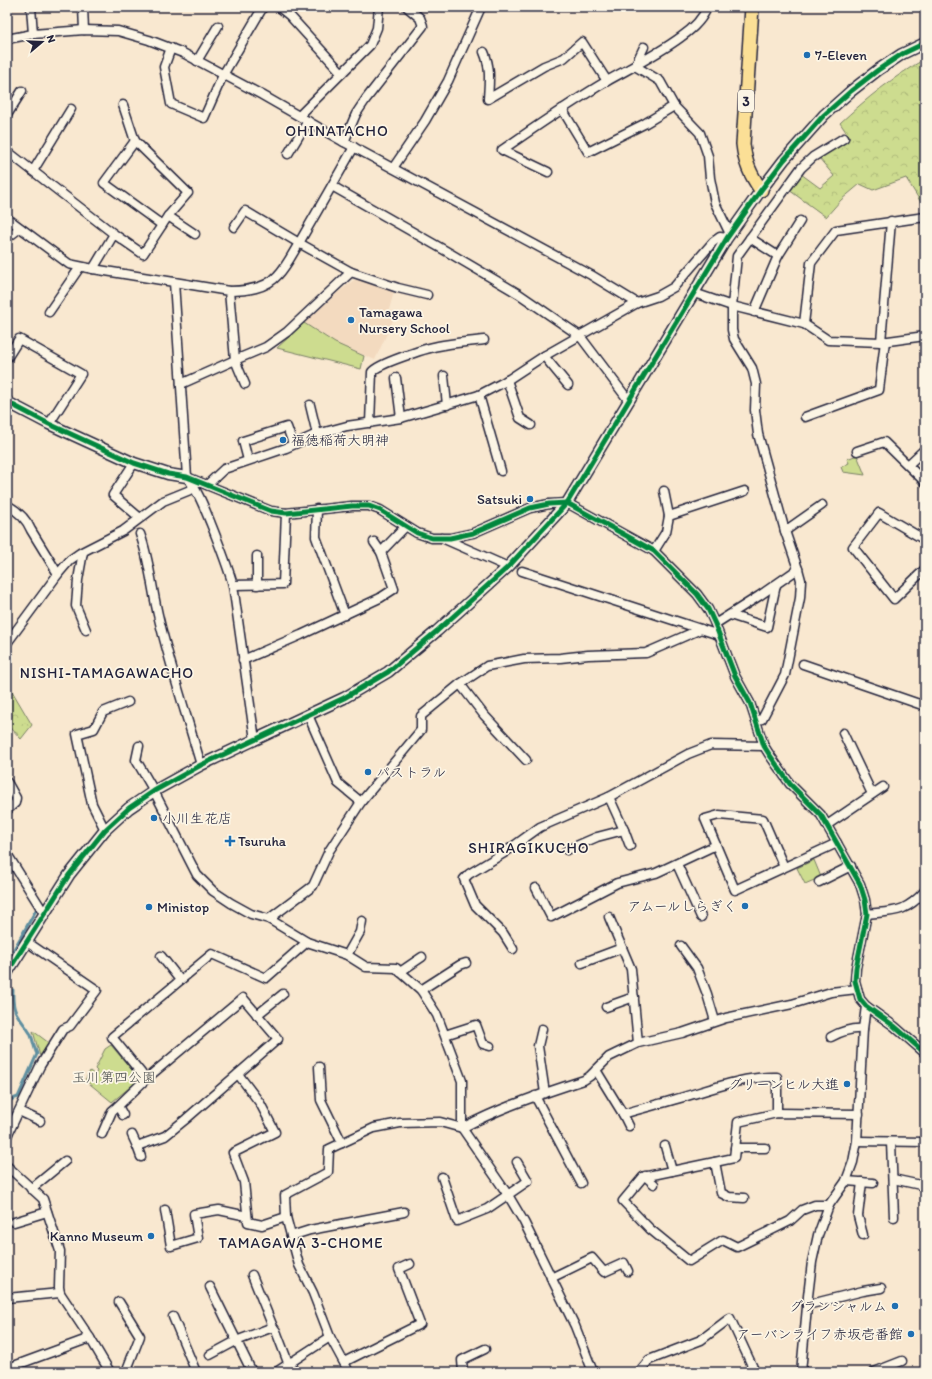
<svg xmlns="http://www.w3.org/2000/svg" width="932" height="1379" font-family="Itim,'Klee One',sans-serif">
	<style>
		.built { fill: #f3dabf }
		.green { fill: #cddc8f; stroke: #787f65 }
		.forest { fill: url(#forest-crowns); stroke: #787f65 }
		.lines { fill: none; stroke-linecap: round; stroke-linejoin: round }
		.stream { stroke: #5f8fa0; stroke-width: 3 }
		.minor-casing { stroke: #22223b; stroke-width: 11 }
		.tertiary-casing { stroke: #22223b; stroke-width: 13 }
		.primary-casing { stroke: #22223b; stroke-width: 16 }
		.minor { stroke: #fcf5e5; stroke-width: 8 }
		.tertiary { stroke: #fcf5e5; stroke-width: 10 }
		.primary { stroke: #fbdf96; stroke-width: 13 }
		.cycleway-casing { stroke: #fcf5e5; stroke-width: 8 }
		.cycleway { stroke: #00873e; stroke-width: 5 }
		.poi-dot { fill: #1f6fb2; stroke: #fcf5e5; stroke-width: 1.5 }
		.labels { text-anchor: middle; stroke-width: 3.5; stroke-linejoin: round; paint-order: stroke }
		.shield { fill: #fcf5e5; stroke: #63616e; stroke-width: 1 }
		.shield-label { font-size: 13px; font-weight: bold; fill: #22223b }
		.poi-label { font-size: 14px; fill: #22223b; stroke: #fcf5e5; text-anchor: start }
		.park-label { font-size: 14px; fill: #4d5050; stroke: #fcf5e5 }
		.neighbourhood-label { font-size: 15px; letter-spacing: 1px; fill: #22223b; stroke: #fcf5e5 }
	</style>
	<defs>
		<pattern id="forest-crowns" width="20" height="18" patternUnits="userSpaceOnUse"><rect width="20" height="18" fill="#cddc8f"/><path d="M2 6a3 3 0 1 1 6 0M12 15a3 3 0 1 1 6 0" fill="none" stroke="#b0bc7c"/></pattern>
	</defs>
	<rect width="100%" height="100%" fill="#f9e8d0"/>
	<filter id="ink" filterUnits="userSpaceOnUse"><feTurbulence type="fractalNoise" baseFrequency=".025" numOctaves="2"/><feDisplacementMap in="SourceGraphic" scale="8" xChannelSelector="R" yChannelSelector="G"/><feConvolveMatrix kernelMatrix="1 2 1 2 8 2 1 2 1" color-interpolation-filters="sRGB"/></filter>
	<g filter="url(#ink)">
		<!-- built -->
		<path class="built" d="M354,280H359L394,292L388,313L395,316L375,360L335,343L304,323L335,295Z"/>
		<!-- green -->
		<g class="green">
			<path d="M304,323L335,343L364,356L361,369L277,348Z"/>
			<path d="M857,455L865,475L843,472L841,467L849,463L847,459Z"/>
			<path d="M814,860L821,877L805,884L797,868Z"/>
			<path d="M33,1031L49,1043L40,1056Z"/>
			<path d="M111,1045L136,1075V1082L112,1102L85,1080L90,1071L95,1075L97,1071L95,1069L105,1049Z"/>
		</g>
		<!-- forest -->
		<g class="forest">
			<path d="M925,59V209L906,178L873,190L860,184L841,200L826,217L789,190L801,174L820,188L834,176L819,158L850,138L840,123C866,99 894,76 925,59Z"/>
			<path d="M12,691L32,725L21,739L12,729L7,731V694Z"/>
		</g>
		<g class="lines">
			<!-- stream -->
			<g class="stream">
				<path d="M13,951L36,910"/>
				<path d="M7,1101L18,1097L37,1054C34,1048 33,1039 30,1033C18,1014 12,1015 13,990"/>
			</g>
			<!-- minor casing -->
			<g class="minor-casing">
				<g id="minor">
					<path d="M31,7L33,34"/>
					<path d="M83,7L84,30"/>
					<path d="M279,7L290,16L342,73"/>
					<path d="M7,39L33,34L84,30L118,31L149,40L183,53L262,95L344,142L591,275L637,303"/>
					<path d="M644,47L635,66L660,81L674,106L700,133L708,156L710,178L715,203L730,234"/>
					<path d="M171,48L164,67L171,104L204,118L223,75L263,7"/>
					<path d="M484,52C491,68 489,82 488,99L544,66L564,58L582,42L607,81"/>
					<path d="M197,61L218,26"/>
					<path d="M562,109L588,152L644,124L674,106"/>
					<path d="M7,115L22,91"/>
					<path d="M299,116L370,45L377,28L379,7"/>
					<path d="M135,141L104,183L162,225"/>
					<path d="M344,142L356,114L366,99L423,26L420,18L407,7"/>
					<path d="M7,151L114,234L93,269"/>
					<path d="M288,154L308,121"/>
					<path d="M393,168L425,121L448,81L481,7"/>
					<path d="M33,171L71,109"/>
					<path d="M548,172L502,150C537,126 571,102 607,81C632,67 658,54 681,37C691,30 703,19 707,7"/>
					<path d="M332,186L446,251L519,294L580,336L629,401"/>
					<path d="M168,216L195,234"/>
					<path d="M7,218L69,264L93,269L174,282L187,477C198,491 204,507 211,524C219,544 227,564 233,585L255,740"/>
					<path d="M114,234L143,254L168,216L188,193L135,141L123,105"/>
					<path d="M7,238L20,228"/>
					<path d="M750,238L778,256L754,312"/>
					<path d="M778,256L800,221"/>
					<path d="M351,272L299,243L354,147"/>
					<path d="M174,282L229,291L235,360L181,384"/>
					<path d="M229,291C246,291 266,289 278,275C286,267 293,253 299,243L245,211L234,227"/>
					<path d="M694,293L732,306L804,324L828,340L881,342L925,336"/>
					<path d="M49,312L80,267"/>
					<path d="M804,324L811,263L836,230L925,217"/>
					<path d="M881,342L891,221"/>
					<path d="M544,356L568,385"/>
					<path d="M7,358L19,339L81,374L49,424"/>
					<path d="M444,376L447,405"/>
					<path d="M396,378L401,418"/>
					<path d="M507,380L520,418L531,425"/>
					<path d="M245,384L235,360L266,347L287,332L351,272L398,288L427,295"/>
					<path d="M479,395L501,471"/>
					<path d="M310,405L317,434"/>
					<path d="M805,417L879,390L885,341"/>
					<path d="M370,423L372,372C377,364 427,348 438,346C453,343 469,342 484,340"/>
					<path d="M857,451L884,442L925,482"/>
					<path d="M248,460L243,441L287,427L293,444"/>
					<path d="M134,463L113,495L140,518"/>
					<path d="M908,465L925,449"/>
					<path d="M187,477L271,511L286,513L352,506H369L380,510L417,533L432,538H450L473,533L530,508L549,504L567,503L654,551L697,594L708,609L715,624L735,676L750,703L764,746L769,754L790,784L821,815L860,884L865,900L867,914L856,968L855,981L860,999L866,1006L894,1026L925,1053"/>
					<path d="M207,485L224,469L286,448L317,434L347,426L401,418L479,395L506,381L544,356L623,311L637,303L658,296L674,287L713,242L720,237L727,238"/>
					<path d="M664,491L669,516"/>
					<path d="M7,505C18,511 26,518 31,530L58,574"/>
					<path d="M317,509L316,537L345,615"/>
					<path d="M785,531L822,505"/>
					<path d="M140,534C150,561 152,591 159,619C171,669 187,717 201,765"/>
					<path d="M442,538L508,567"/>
					<path d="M925,540L879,513L853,547L894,599L925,569"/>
					<path d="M374,542L381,552"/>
					<path d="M654,551L666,532L669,516L745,491"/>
					<path d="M83,552L78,580L76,606L86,630"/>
					<path d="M257,556V585"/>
					<path d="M522,571L719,635"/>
					<path d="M233,585L283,584L286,513"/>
					<path d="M730,615L767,627L776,585"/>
					<path d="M715,624L759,596L798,569"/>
					<path d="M7,643L58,574L70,560L80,553L123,531L163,501L195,488"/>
					<path d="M243,660L301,635L380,598L394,589L381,552L405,527"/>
					<path d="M803,664L925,706"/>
					<path d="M460,684L484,715L526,760"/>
					<path d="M308,715L338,783L361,802"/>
					<path d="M756,721L762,719L785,675L800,598L801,580L798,569L785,531L758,434L755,410L756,384L752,368L734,339L732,330V306L737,256L801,168L813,157L844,138"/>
					<path d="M843,733L872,794"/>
					<path d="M139,746L136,760L154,791L197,875L213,891L231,903L251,914L269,919L307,942L347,955L366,967L396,968L421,990L437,1015L462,1081V1128C502,1107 541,1094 584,1080L590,1076L609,1057L638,1043L682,1033L726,1018L792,1004L831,992L857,989"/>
					<path d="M7,782L16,798L15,803L7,810"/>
					<path d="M827,825L883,787"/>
					<path d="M105,830L92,804L77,734L94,729L103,712L128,702"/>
					<path d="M624,830L630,846"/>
					<path d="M567,850L597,837L624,830L609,797"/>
					<path d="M7,854L44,913"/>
					<path d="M677,864L701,917"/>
					<path d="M784,867L763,819L719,815L705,819L735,890L837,843"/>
					<path d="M819,882L851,866"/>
					<path d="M536,888L551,917L617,883L656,873L716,845"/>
					<path d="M867,914C895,911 905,913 925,891"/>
					<path d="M609,917L631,969L638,1043"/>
					<path d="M269,919L313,886L329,851L361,802L421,730V716L460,684L487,666L524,659L560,658L588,655L646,653L701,629"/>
					<path d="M681,946L697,968L707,994L715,1021"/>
					<path d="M513,949L503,933L475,905L464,879L469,874L504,853L540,827L609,797L688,754L711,745L764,746"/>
					<path d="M347,955L360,932L362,921"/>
					<path d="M161,956L180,980"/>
					<path d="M582,963L622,948"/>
					<path d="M400,972L422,957"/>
					<path d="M421,990L460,965L466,963"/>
					<path d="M606,1007L634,997"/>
					<path d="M257,1015L283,994"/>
					<path d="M542,1029L538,1046L545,1093"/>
					<path d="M445,1035L476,1025L483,1044L490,1046"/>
					<path d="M831,1037C842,1031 851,1028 863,1029"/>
					<path d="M319,1067L321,1100L342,1143"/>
					<path d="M596,1070L623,1114C639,1109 656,1105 673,1100C706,1091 742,1076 777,1077V1113"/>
					<path d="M238,1074L260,1103L275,1132L233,1153L244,1182L248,1222L262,1225L286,1217"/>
					<path d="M146,1079L112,1037L212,954L266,978L307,942"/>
					<path d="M535,1096L581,1183"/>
					<path d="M118,1106L123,1115"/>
					<path d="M19,1111L40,1121"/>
					<path d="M623,1114L629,1126"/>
					<path d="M102,1134L112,1111L118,1106L146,1079L243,998L278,1039L186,1119L165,1136L137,1146L132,1135"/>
					<path d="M7,1136L40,1066L63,1029L70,1026L97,990L27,942"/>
					<path d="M857,1141L925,1142"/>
					<path d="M891,1142L894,1217"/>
					<path d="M137,1146L141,1157"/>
					<path d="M665,1146L672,1171"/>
					<path d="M735,1148H765"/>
					<path d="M715,1162L721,1193L729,1197L744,1198"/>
					<path d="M7,1166L43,1199L60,1251L59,1287L60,1293L90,1338L110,1372"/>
					<path d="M645,1176L654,1184"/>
					<path d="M442,1177L457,1221L487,1209L528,1181L517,1162"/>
					<path d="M893,1179L925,1186"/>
					<path d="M846,1181L873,1183"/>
					<path d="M862,1182L858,1216L863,1235"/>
					<path d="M31,1189L65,1161"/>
					<path d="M829,1205H815L802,1210L790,1221L737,1247L723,1240L689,1261L650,1229L623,1201L643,1177L734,1158L738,1122L777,1113L859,1114"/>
					<path d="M165,1210L171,1246L198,1238L194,1214L219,1210L247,1216"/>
					<path d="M14,1222L47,1212"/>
					<path d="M291,1236L310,1230L404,1212"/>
					<path d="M252,1275L273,1327L276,1331L289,1365"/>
					<path d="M551,1278L592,1258L604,1272L624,1263L628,1271"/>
					<path d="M210,1287L252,1372"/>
					<path d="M7,1298L60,1293"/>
					<path d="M119,1302L140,1336L126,1372"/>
					<path d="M807,1305L863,1291L881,1288"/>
					<path d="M173,1317L196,1372"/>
					<path d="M210,1355L236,1341L273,1327"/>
					<path d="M344,1362L420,1324L399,1269L410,1264"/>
					<path d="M7,1372L11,1367L90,1338"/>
					<path d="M276,1372L330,1337"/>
					<path d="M349,1372L330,1337L313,1293L299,1265L286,1217L285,1195L328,1172L329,1149L374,1128L400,1123L440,1122L462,1128L508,1195L524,1222L575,1326L593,1372"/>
					<path d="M463,1372L462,1360L485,1349"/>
					<path d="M639,1372L649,1360L701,1340L730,1318L755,1372"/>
					<path d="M801,1372L808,1296L812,1262L818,1235L829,1205L846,1181L853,1162L857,1141L863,1029L866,1006"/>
					<path d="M874,1372L902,1361"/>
				</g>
			</g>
			<!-- tertiary casing -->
			<g class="tertiary-casing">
				<g id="tertiary">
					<path d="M7,402L49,424L134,463L168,474L187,477"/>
					<path d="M7,973L69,875L105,830L129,808L154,791L201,765L344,698L388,672L437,631L508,567L567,503L727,238L761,190L784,160L824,115L851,91L878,70L902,54L925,43"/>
				</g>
			</g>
			<!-- primary casing -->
			<g class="primary-casing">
				<path id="primary" d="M752,7L743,144C745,163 750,174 761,190"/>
			</g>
			<!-- minor -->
			<use href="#minor" class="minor"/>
			<!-- tertiary -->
			<use href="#tertiary" class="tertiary"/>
			<!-- primary -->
			<use href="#primary" class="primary"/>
			<!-- cycleway casing -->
			<g class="cycleway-casing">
				<g id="cycleway">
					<path d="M7,402L49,424L134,463L168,474L187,477L271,511L286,513L352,506H369L380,510L417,533L432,538H450L473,533L530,508L549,504L567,503L654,551L697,594L708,609L715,624L735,676L750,703L764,746L769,754L790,784L821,815L860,884L865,900L867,914L856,968L855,981L860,999L866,1006L894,1026L925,1053"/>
					<path d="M7,973L69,875L105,830L129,808L154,791L201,765L344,698L388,672L437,631L508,567L567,503L727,238L761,190L784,160L824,115L851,91L878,70L902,54L925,43"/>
				</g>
			</g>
			<!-- cycleway -->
			<use href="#cycleway" class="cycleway"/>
		</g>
	</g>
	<!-- markers -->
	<g class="poi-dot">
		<circle cx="807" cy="55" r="4"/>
		<circle cx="351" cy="320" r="4"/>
		<circle cx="283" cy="440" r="4"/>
		<circle cx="530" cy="499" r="4"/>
		<circle cx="368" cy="772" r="4"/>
		<circle cx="154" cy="818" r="4"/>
		<path d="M228 835h4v4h4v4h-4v4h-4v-4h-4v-4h4z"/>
		<circle cx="745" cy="906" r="4"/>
		<circle cx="149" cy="907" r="4"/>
		<circle cx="847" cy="1084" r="4"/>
		<circle cx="151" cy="1236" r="4"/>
		<circle cx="895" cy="1306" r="4"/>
		<circle cx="911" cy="1334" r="4"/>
	</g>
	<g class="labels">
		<!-- shield labels -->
		<rect class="shield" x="738" y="90" width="16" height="22" rx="3"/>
		<g class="shield-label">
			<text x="746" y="106">3</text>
		</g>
		<!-- poi labels -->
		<g class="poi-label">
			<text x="815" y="60">7-Eleven</text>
			<text x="359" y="317">Tamagawa<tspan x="359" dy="16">Nursery School</tspan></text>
			<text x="291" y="445">福徳稲荷大明神</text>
			<text x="522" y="504" text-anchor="end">Satsuki</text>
			<text x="376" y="777">パストラル</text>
			<text x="162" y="823">小川生花店</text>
			<text x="238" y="846">Tsuruha</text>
			<text x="737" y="911" text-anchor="end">アムールしらぎく</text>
			<text x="157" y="912">Ministop</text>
			<text x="839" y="1089" text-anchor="end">グリーンヒル大進</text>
			<text x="143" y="1241" text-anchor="end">Kanno Museum</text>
			<text x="887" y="1311" text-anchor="end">グランシャルム</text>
			<text x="903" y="1339" text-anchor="end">アーバンライフ赤坂壱番館</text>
		</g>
		<!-- park labels -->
		<g class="park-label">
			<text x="114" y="1082">玉川第四公園</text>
		</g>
		<!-- neighbourhood labels -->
		<g class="neighbourhood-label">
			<text x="337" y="136">OHINATACHO</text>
			<text x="107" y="678">NISHI-TAMAGAWACHO</text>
			<text x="529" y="853">SHIRAGIKUCHO</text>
			<text x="301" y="1248">TAMAGAWA 3-CHOME</text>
		</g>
	</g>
	<!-- margin -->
	<rect width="932" height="1379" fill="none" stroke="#fcf5e5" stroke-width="24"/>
	<rect x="12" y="12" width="908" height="1355" fill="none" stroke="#22223b" stroke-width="1.5" filter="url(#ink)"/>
	<!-- north arrow -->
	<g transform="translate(42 42) rotate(71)" stroke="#fcf5e5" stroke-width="3" paint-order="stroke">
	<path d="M0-3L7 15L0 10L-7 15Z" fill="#22223b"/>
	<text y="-6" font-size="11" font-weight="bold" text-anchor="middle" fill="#22223b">N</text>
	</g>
</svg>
